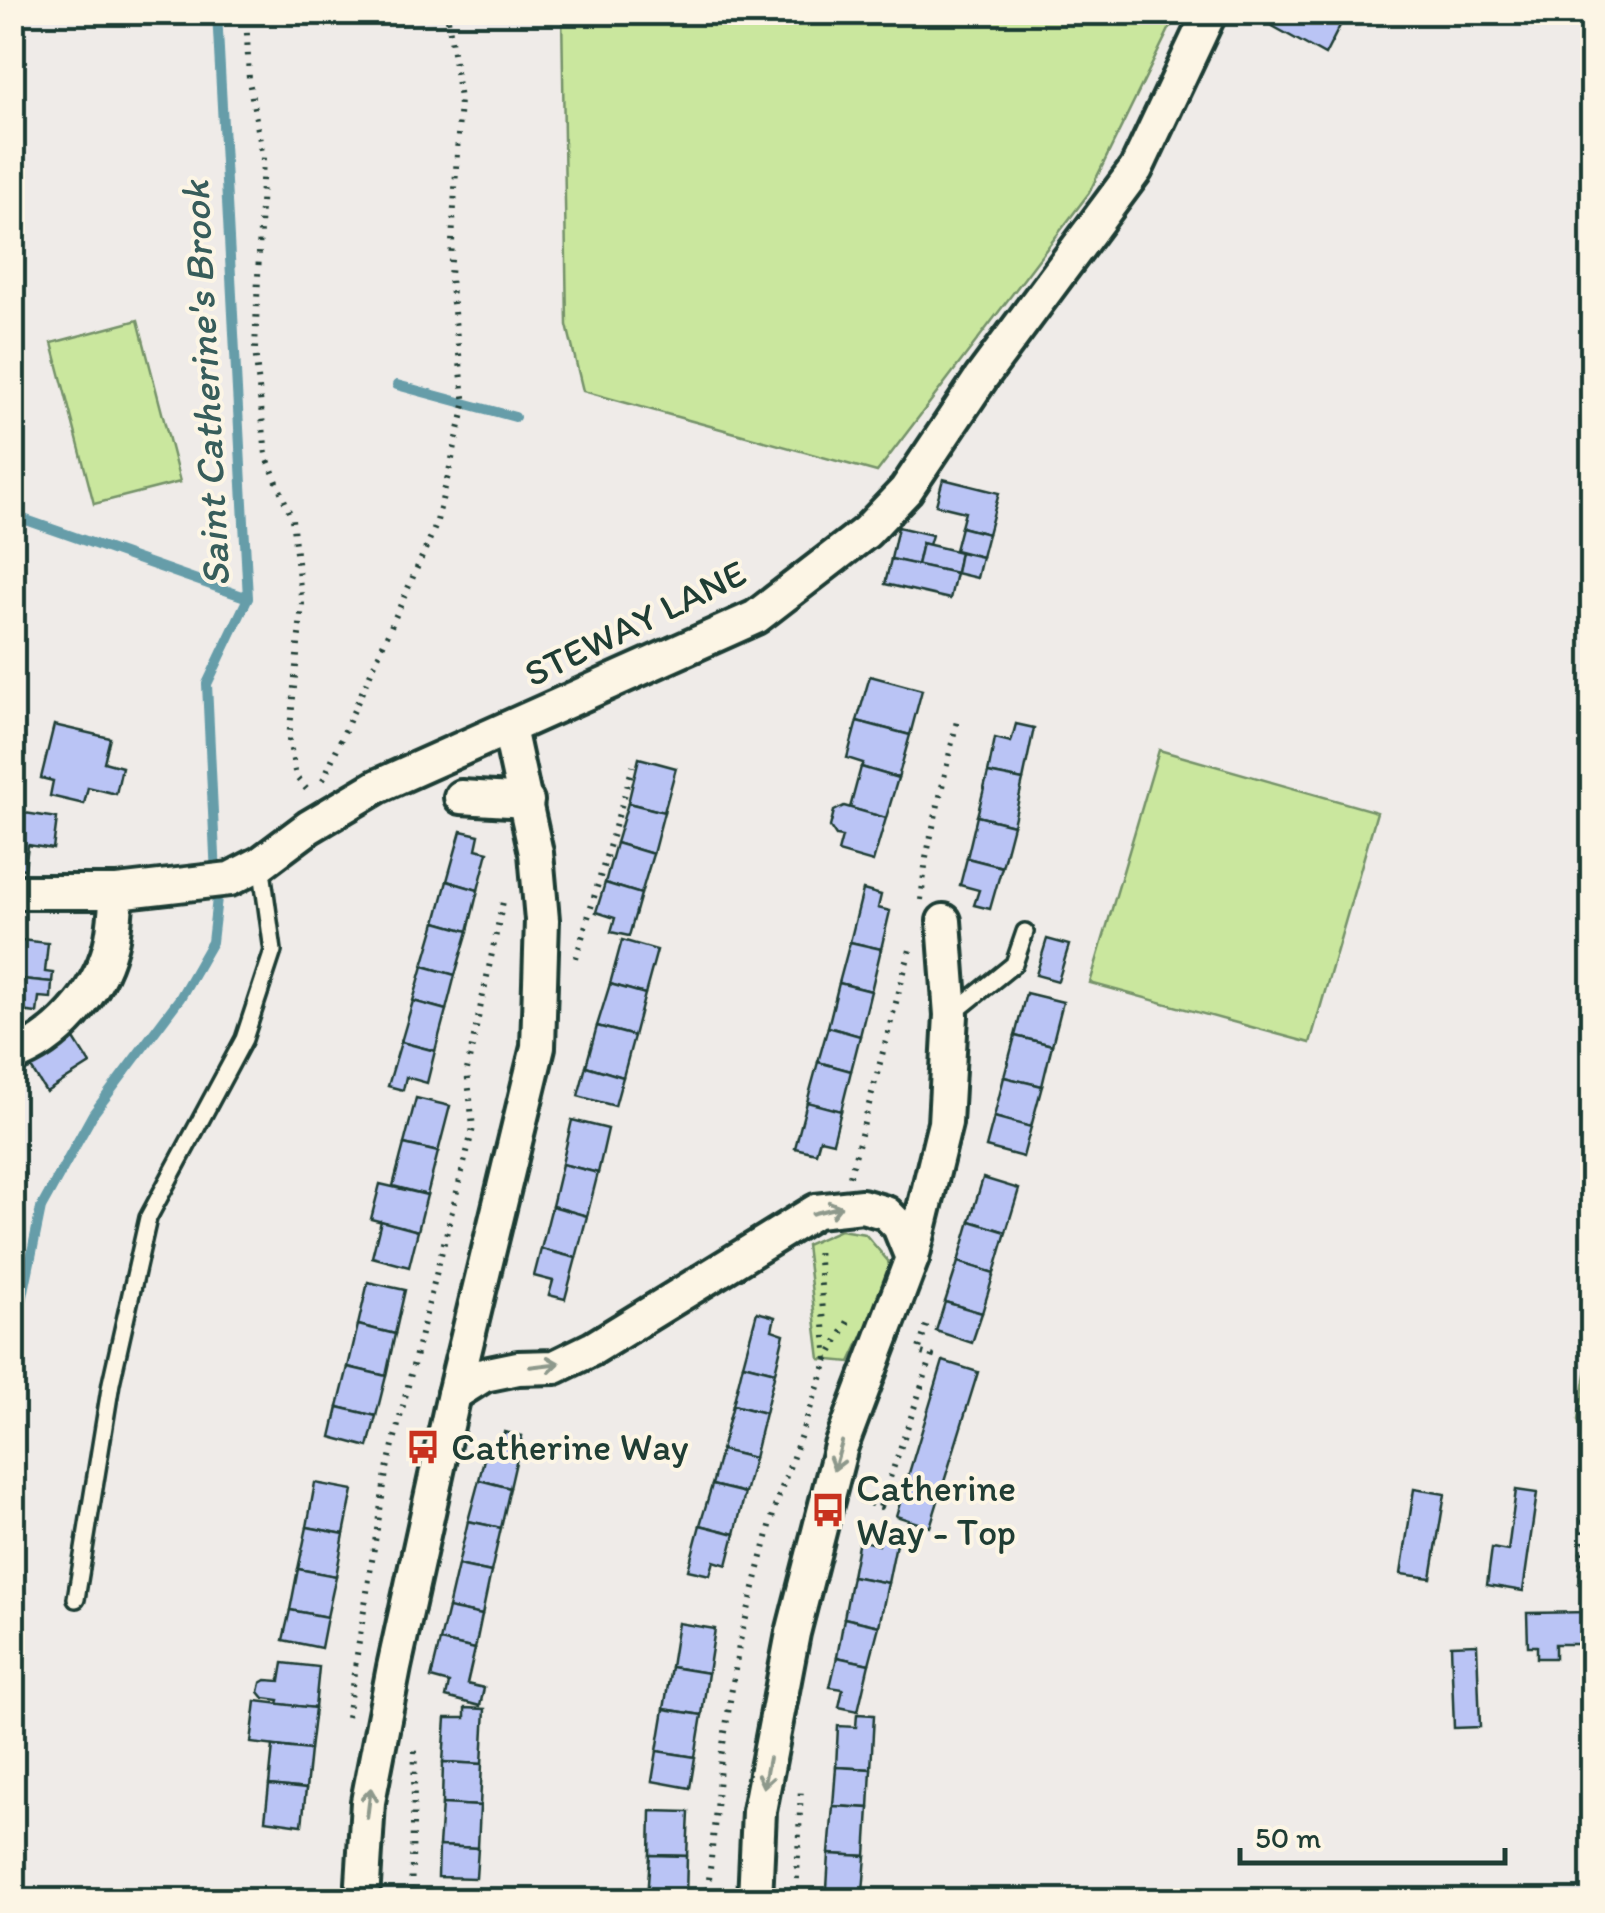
<svg xmlns="http://www.w3.org/2000/svg" width="1605" height="1913" font-family="Itim,sans-serif">
	<style>
		.green { fill: #cae79e; stroke: #749269; stroke-width: 2.5 }
		.lines { fill: none; stroke-linecap: round; stroke-linejoin: round }
		.stream { stroke: #669da9; stroke-width: 10 }
		.building { fill: #bac4f5; stroke: #1f3d34; stroke-width: 2.5 }
		.lane-casing { stroke: #1f3d34; stroke-width: 22 }
		.street-casing { stroke: #1f3d34; stroke-width: 40 }
		.path { stroke: #1f3d34; stroke-width: 6; stroke-dasharray: 2.5 8; stroke-linecap: butt }
		.lane { stroke: #fcf5e5; stroke-width: 15 }
		.street { stroke: #fcf5e5; stroke-width: 32 }
		.oneway { stroke: #8e998c }
		.labels { text-anchor: middle; stroke-width: 8; stroke-linejoin: round; paint-order: stroke }
		.street-label { font-size: 38px; fill: #1f3d34; stroke: #fcf5e5 }
		.poi-label { font-size: 38px; fill: #1f3d34; stroke: #fcf5e5; text-anchor: start }
		.water-label { font-size: 40px; font-style: italic; fill: #375d5b; stroke: #fcf5e5 }
	</style>
	<rect width="100%" height="100%" fill="#efebe8"/>
	<filter id="ink" filterUnits="userSpaceOnUse"><feTurbulence type="fractalNoise" baseFrequency=".01" numOctaves="2"/><feDisplacementMap in="SourceGraphic" scale="20" xChannelSelector="R" yChannelSelector="G"/><feConvolveMatrix kernelMatrix="1 2 1 2 8 2 1 2 1" color-interpolation-filters="sRGB"/></filter>
	<g filter="url(#ink)">
		<!-- green -->
		<g class="green">
			<path d="M562,13V12L1177,13L1089,193L877,472L583,391L567,325Z"/>
			<path d="M138,320L180,482L94,504L52,343Z"/>
			<path d="M1159,750L1377,812L1310,1043L1090,983Z"/>
			<path d="M840,1230L865,1234L888,1261L891,1275L850,1362L820,1359L806,1245Z"/>
			<path d="M1592,1340V1470L1578,1420Z"/>
		</g>
		<g class="lines">
			<!-- stream -->
			<g class="stream">
				<path d="M397,385L515,417"/>
				<path d="M12,515L248,598"/>
				<path d="M12,1350L41,1208L93,1114L180,998L212,942L217,898L207,684L248,598L217,12"/>
			</g>
		</g>
		<!-- building -->
		<g class="building">
			<path d="M1247,12H1347L1325,55Z"/>
			<path d="M943,479L999,493L988,534L961,527L965,512L936,505Z"/>
			<path d="M898,527L932,535L929,545L922,543L917,565L891,559Z"/>
			<path d="M961,527L988,534L982,557L955,550Z"/>
			<path d="M922,543L960,552L956,573L917,565Z"/>
			<path d="M960,552L982,557L977,578L956,573Z"/>
			<path d="M891,559L956,573L950,599L885,584Z"/>
			<path d="M870,676L922,690L910,735L857,721Z"/>
			<path d="M857,721L910,735L898,778L861,767L863,763L847,758Z"/>
			<path d="M1016,724L1034,728L1023,780L988,773L995,738L1011,742Z"/>
			<path d="M54,725L110,738L104,762L122,767L116,794L88,787L84,804L50,796L53,781L41,778Z"/>
			<path d="M639,758L676,768L664,812L628,803Z"/>
			<path d="M861,767L898,778L886,818L850,808Z"/>
			<path d="M988,773L1023,780L1013,825L977,816Z"/>
			<path d="M628,803L664,812L653,854L616,843Z"/>
			<path d="M844,806L886,818L873,862L838,852L842,837L836,836L830,827L834,811Z"/>
			<path d="M12,811L57,818L53,849L28,845L25,869L12,867Z"/>
			<path d="M977,816L1013,825L1002,867L967,858Z"/>
			<path d="M461,831L479,835L476,849L488,852L478,890L447,881Z"/>
			<path d="M616,843L653,854L641,894L605,883Z"/>
			<path d="M967,858L1002,867L990,909L974,905L979,890L960,885Z"/>
			<path d="M447,881L478,890L468,931L436,922Z"/>
			<path d="M605,883L641,894L629,936L611,932L615,918L596,912Z"/>
			<path d="M863,890L881,895L878,908L890,911L881,949L850,942Z"/>
			<path d="M436,922L468,931L455,975L423,966Z"/>
			<path d="M12,939L48,943L45,972L53,973L52,982L12,978Z"/>
			<path d="M1047,939L1069,945L1058,981L1036,975Z"/>
			<path d="M622,940L657,950L645,994L610,984Z"/>
			<path d="M850,942L881,949L871,991L839,983Z"/>
			<path d="M423,966L455,975L446,1010L413,1001Z"/>
			<path d="M12,978L52,982L51,998L39,997L37,1013L12,1010Z"/>
			<path d="M839,983L871,991L860,1036L828,1027Z"/>
			<path d="M610,984L645,994L634,1036L597,1026Z"/>
			<path d="M1026,993L1063,1002L1052,1045L1015,1036Z"/>
			<path d="M413,1001L446,1010L435,1051L401,1042Z"/>
			<path d="M597,1026L634,1036L623,1077L586,1066Z"/>
			<path d="M828,1027L860,1036L851,1071L818,1062Z"/>
			<path d="M71,1034L90,1064L46,1092L28,1063Z"/>
			<path d="M1015,1036L1052,1045L1042,1086L1004,1077Z"/>
			<path d="M401,1042L435,1051L427,1083L406,1077L403,1090L388,1086Z"/>
			<path d="M818,1062L851,1071L841,1111L807,1102Z"/>
			<path d="M586,1066L623,1077L615,1106L578,1096Z"/>
			<path d="M1004,1077L1042,1086L1031,1127L994,1117Z"/>
			<path d="M416,1098L450,1106L438,1152L404,1144Z"/>
			<path d="M807,1102L841,1111L833,1142L820,1139L816,1153L795,1148Z"/>
			<path d="M994,1117L1031,1127L1023,1157L986,1147Z"/>
			<path d="M572,1120L608,1129L598,1173L562,1164Z"/>
			<path d="M404,1144L438,1152L427,1195L393,1186Z"/>
			<path d="M562,1164L598,1173L587,1216L552,1206Z"/>
			<path d="M983,1178L1019,1189L1006,1232L970,1221Z"/>
			<path d="M380,1184L427,1195L418,1231L371,1219Z"/>
			<path d="M552,1206L587,1216L576,1258L541,1249Z"/>
			<path d="M381,1221L418,1231L409,1267L372,1257Z"/>
			<path d="M970,1221L1006,1232L994,1273L958,1262Z"/>
			<path d="M541,1249L576,1258L565,1299L549,1295L553,1281L534,1276Z"/>
			<path d="M958,1262L994,1273L982,1313L945,1302Z"/>
			<path d="M368,1282L405,1290L395,1334L358,1325Z"/>
			<path d="M945,1302L982,1313L972,1343L936,1331Z"/>
			<path d="M757,1312L775,1317L772,1330L784,1334L775,1372L743,1364Z"/>
			<path d="M358,1325L395,1334L386,1376L348,1367Z"/>
			<path d="M943,1361L978,1372L930,1527L896,1516Z"/>
			<path d="M743,1364L775,1372L765,1413L733,1405Z"/>
			<path d="M348,1367L386,1376L376,1416L338,1407Z"/>
			<path d="M733,1405L765,1413L754,1458L721,1450Z"/>
			<path d="M338,1407L376,1416L368,1447L331,1437Z"/>
			<path d="M504,1432L522,1436L510,1488L479,1480L488,1442L501,1445Z"/>
			<path d="M721,1450L754,1458L745,1493L712,1485Z"/>
			<path d="M479,1480L510,1488L501,1528L468,1521Z"/>
			<path d="M315,1483L353,1490L344,1534L307,1527Z"/>
			<path d="M712,1485L745,1493L735,1534L700,1525Z"/>
			<path d="M1414,1489L1445,1494L1431,1578L1401,1574Z"/>
			<path d="M1516,1490L1537,1493L1523,1591L1487,1585L1492,1548L1508,1551Z"/>
			<path d="M468,1521L501,1528L491,1572L458,1565Z"/>
			<path d="M700,1525L735,1534L727,1565L714,1561L710,1575L688,1570Z"/>
			<path d="M883,1526L899,1529L888,1583L852,1576L859,1540L879,1545Z"/>
			<path d="M307,1527L344,1534L336,1576L298,1569Z"/>
			<path d="M458,1565L491,1572L482,1615L448,1608Z"/>
			<path d="M298,1569L336,1576L327,1617L290,1610Z"/>
			<path d="M852,1576L888,1583L879,1626L844,1618Z"/>
			<path d="M448,1608L482,1615L475,1649L440,1641Z"/>
			<path d="M290,1610L327,1617L321,1648L283,1640Z"/>
			<path d="M1592,1612V1644H1555V1658H1537V1646H1528L1527,1613Z"/>
			<path d="M844,1618L879,1626L869,1664L837,1657Z"/>
			<path d="M678,1623L715,1629L708,1673L671,1667Z"/>
			<path d="M440,1641L475,1649L467,1684L484,1688L480,1706L446,1697L449,1683L431,1678Z"/>
			<path d="M1477,1644L1480,1727L1454,1728L1451,1645Z"/>
			<path d="M837,1657L869,1664L858,1711L839,1707L843,1689L830,1687Z"/>
			<path d="M283,1663L319,1667L315,1708L278,1704L279,1700L264,1698L259,1692L261,1683L266,1680L280,1681Z"/>
			<path d="M671,1667L708,1673L702,1715L664,1709Z"/>
			<path d="M256,1701L315,1708L310,1750L251,1743Z"/>
			<path d="M465,1708L485,1709L482,1764L443,1762L446,1718H465Z"/>
			<path d="M664,1709L702,1715L695,1757L657,1751Z"/>
			<path d="M857,1714L874,1715L871,1769L836,1767L838,1726L856,1727Z"/>
			<path d="M273,1746L310,1750L306,1789L269,1785Z"/>
			<path d="M657,1751L695,1757L690,1788L652,1781Z"/>
			<path d="M443,1762L482,1764L480,1806L442,1804Z"/>
			<path d="M836,1767L871,1769L869,1808L833,1806Z"/>
			<path d="M269,1785L306,1789L302,1825L265,1820Z"/>
			<path d="M442,1804L480,1806L478,1848L439,1846Z"/>
			<path d="M833,1806L869,1808L866,1856L829,1854Z"/>
			<path d="M651,1811L689,1812L687,1856L650,1855Z"/>
			<path d="M439,1846L478,1848L476,1878L438,1877Z"/>
			<path d="M829,1854L866,1856L863,1892L827,1889Z"/>
			<path d="M650,1855L687,1856L686,1899L647,1898Z"/>
			<path d="M827,1889L863,1892V1900H826Z"/>
		</g>
		<g class="lines">
			<!-- lane casing -->
			<g class="lane-casing">
				<g id="lane">
					<path d="M951,1015L1014,964L1025,932"/>
					<path d="M76,1599L111,1383L148,1218L244,1039L273,951L261,863"/>
				</g>
			</g>
			<!-- street casing -->
			<g class="street-casing">
				<g id="street">
					<path d="M461,797L527,801"/>
					<path d="M12,892H117L230,879L261,863L309,827L378,786L756,617L866,532L906,490L981,378L1136,169L1210,12"/>
					<path d="M12,1056C57,1040 98,993 110,947C115,930 115,910 117,892"/>
					<path d="M912,1258L945,1123L951,1015L944,921"/>
					<path d="M454,1394L484,1375L518,1368L555,1367L592,1349L816,1211L862,1206L886,1213L899,1226L912,1258L841,1446L793,1633L759,1811L755,1900"/>
					<path d="M362,1900L368,1802L394,1667L454,1394L538,1047L542,920L536,853L509,728"/>
				</g>
			</g>
			<!-- path -->
			<g class="path">
				<path d="M246,12L249,81L263,157L255,349L266,455L292,519L302,604L289,739L296,777L309,792"/>
				<path d="M323,780L436,525L465,405L450,278L460,99L447,12"/>
				<path d="M921,900L926,858L958,716"/>
				<path d="M576,958L633,766"/>
				<path d="M850,1176L911,946"/>
				<path d="M827,1361L849,1319"/>
				<path d="M1585,1499L1580,1587L1582,1593L1592,1596"/>
				<path d="M862,1504L863,1501L880,1507L932,1356L918,1352L928,1321"/>
				<path d="M347,1717L386,1473L473,1128L467,1070L504,897"/>
				<path d="M411,1900L415,1750"/>
				<path d="M707,1900L721,1757L739,1645L775,1507L827,1362L818,1248"/>
				<path d="M796,1900L801,1787"/>
			</g>
			<!-- lane -->
			<use href="#lane" class="lane"/>
			<!-- street -->
			<use href="#street" class="street"/>
		</g>
		<!-- one-way arrows -->
		<defs><path id="oneway-shaft" d="M-6 0H5M1.5-3L5.5 0L1.5 3" fill="none" stroke-width="1.6" stroke-linecap="round" stroke-linejoin="round" transform="scale(2.5)"/></defs>
		<g class="oneway">
			<use href="#oneway-shaft" transform="translate(827 1210) rotate(-14)"/>
			<use href="#oneway-shaft" transform="translate(545 1365) rotate(-7)"/>
			<use href="#oneway-shaft" transform="translate(838 1456) rotate(106)"/>
			<use href="#oneway-shaft" transform="translate(766 1773) rotate(101)"/>
			<use href="#oneway-shaft" transform="translate(369 1803) rotate(-83)"/>
		</g>
	</g>
	<!-- icons -->
	<defs>
		<g id="bus-bare" transform="scale(2.7)"><path d="M-5-6H5V4H4V6H2V4H-2V6H-4V4H-5ZM-3.5-4V0h7V-4ZM-3.5 1.2v1.5H-2V1.2ZM2 1.2v1.5H3.5V1.2Z" fill="#c8321e" stroke="#fcf5e5" stroke-width="2.5" paint-order="stroke"/></g>
	</defs>
	<g fill-rule="evenodd">
		<use href="#bus-bare" x="423" y="1447"/>
		<use href="#bus-bare" x="828" y="1510"/>
	</g>
	<g class="labels">
		<!-- street labels -->
		<g class="street-label">
			<text transform="translate(635 623) rotate(-26)" y="13">STEWAY LANE</text>
		</g>
		<!-- poi labels -->
		<g class="poi-label">
			<text x="451" y="1460">Catherine Way</text>
			<text x="856" y="1501">Catherine<tspan x="856" dy="44">Way - Top</tspan></text>
		</g>
		<!-- water labels -->
		<g class="water-label">
			<text transform="translate(205 384) rotate(-93)" y="14">Saint Catherine's Brook</text>
		</g>
	</g>
	<!-- margin -->
	<rect width="1605" height="1913" fill="none" stroke="#fcf5e5" stroke-width="50"/>
	<rect x="25" y="25" width="1555" height="1863" fill="none" stroke="#1f3d34" stroke-width="4" filter="url(#ink)"/>
	<!-- scale -->
	<path d="M1240 1848v15h265v-15" fill="none" stroke="#1f3d34" stroke-width="5"/>
	<text x="1255" y="1848" font-size="30" fill="#1f3d34" stroke="#fcf5e5" stroke-width="8" paint-order="stroke">50 m</text>
</svg>
